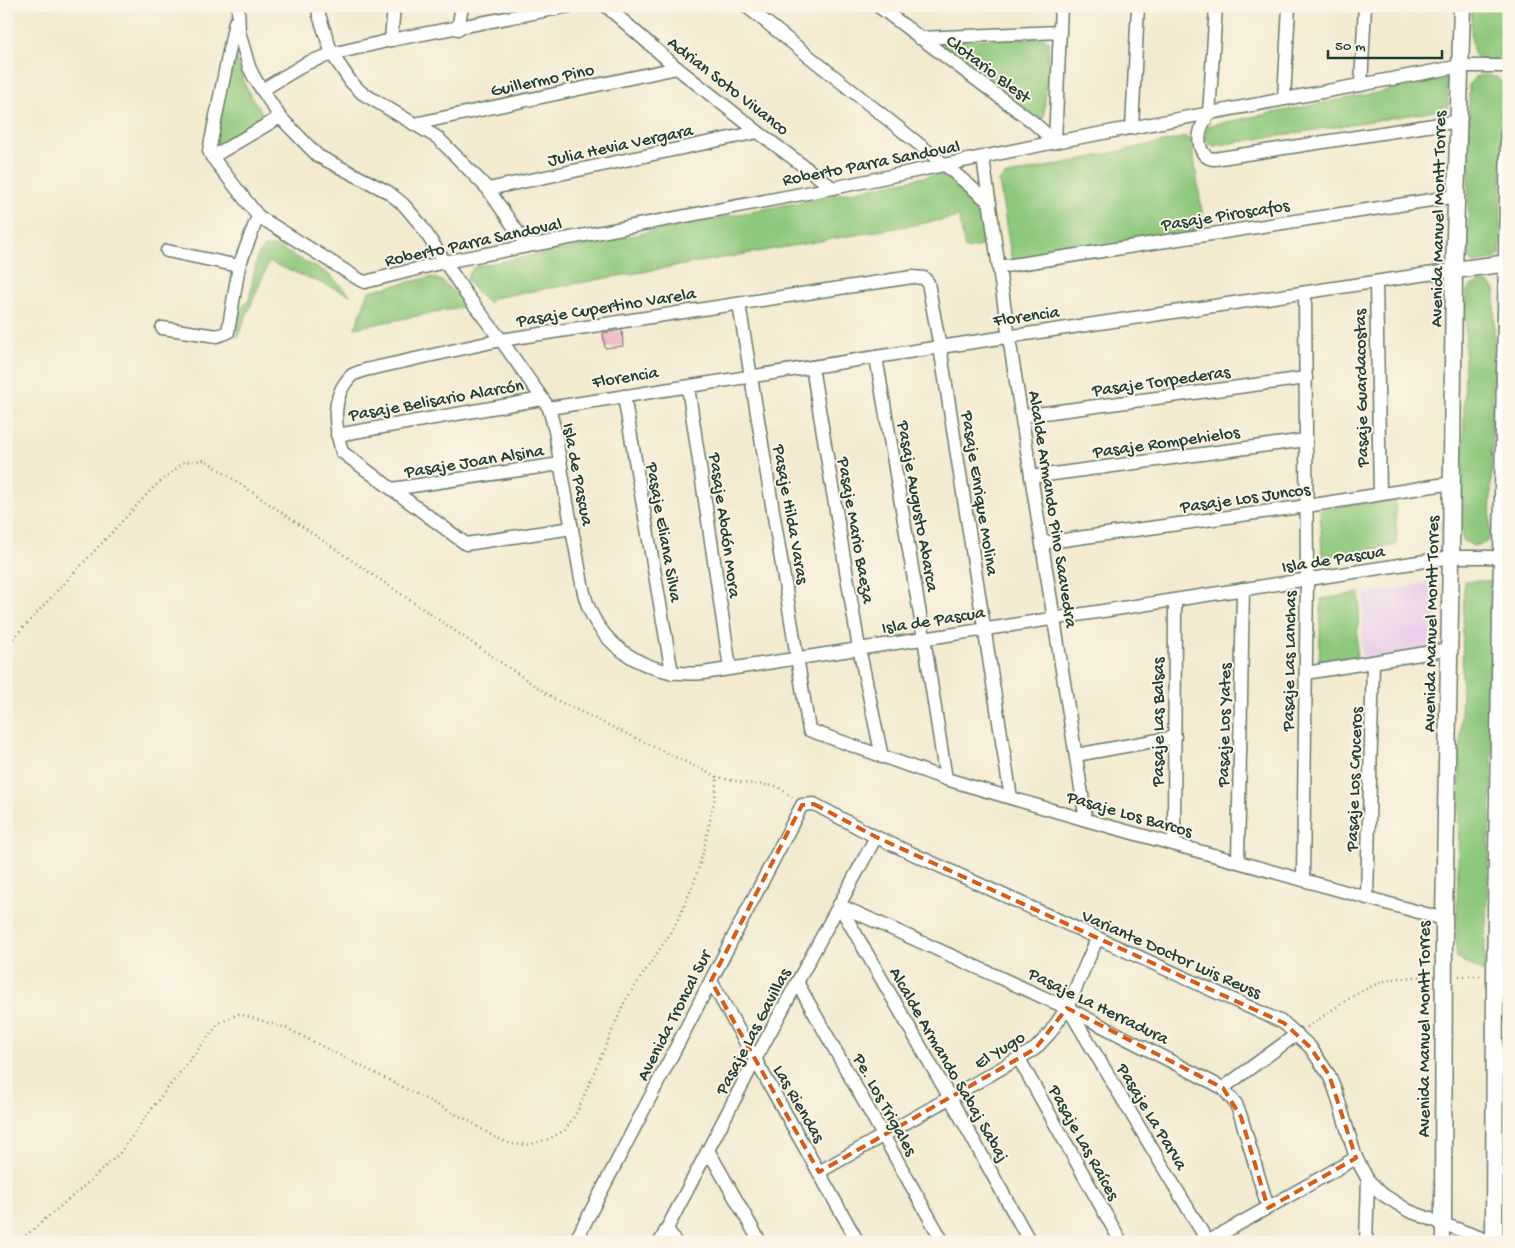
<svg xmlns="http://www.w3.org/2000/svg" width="1515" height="1248" font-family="'Gochi Hand',sans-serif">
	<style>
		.built { fill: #ebd1eb }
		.green { fill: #8ec87c; stroke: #568258 }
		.building { fill: #efabbf }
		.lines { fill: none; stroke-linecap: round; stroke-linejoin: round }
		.minor-casing { stroke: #697a6a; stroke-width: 15 }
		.tertiary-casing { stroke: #697a6a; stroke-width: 19 }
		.path { stroke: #697a6a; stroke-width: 2.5; stroke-dasharray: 1 4; stroke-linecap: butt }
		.minor { stroke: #fff; stroke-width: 12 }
		.tertiary { stroke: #fff; stroke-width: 16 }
		.marked { fill: none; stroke: #de580e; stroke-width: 4; stroke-dasharray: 10 6; stroke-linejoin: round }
		.labels { text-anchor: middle; stroke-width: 4; stroke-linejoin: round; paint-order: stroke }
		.street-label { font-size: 18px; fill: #1f3d34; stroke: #fcf5e5 }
	</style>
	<rect width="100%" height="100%" fill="#fcf5e5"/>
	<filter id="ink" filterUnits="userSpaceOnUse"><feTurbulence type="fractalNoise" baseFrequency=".02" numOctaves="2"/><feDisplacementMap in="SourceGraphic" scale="10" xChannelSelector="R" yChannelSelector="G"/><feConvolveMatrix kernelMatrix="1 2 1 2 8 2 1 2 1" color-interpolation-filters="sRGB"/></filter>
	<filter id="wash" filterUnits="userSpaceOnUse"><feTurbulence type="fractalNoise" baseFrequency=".0096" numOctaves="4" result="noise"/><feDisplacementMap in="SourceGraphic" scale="20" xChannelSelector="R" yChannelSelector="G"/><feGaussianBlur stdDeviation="1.12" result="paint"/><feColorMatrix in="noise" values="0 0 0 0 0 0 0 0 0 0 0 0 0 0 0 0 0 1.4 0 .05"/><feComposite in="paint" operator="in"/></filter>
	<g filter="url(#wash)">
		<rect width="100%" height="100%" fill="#f3eacf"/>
		<!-- built -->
		<path class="built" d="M1431,582L1438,588V647L1361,660L1364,595Z"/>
		<!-- green -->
		<g class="green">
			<path d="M1472,6H1507C1506,24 1510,46 1498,60C1493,60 1486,61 1481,60C1467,56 1472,18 1472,6Z"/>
			<path d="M1045,38L1049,42L1044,117L1038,120L940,45L944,40Z"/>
			<path d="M233,47L245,86L264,116L263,119L218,151L213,144Z"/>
			<path d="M1485,75L1497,77L1503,84L1500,254L1494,260L1474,263L1468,257L1469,85L1475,77Z"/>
			<path d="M1447,79L1448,109L1213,146L1206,141L1205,135L1208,126L1211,125Z"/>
			<path d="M1186,137L1191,140L1205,231L1012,261L999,181L1004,176Z"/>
			<path d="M945,173L980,198L987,245L965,249L959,217L492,298L488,304L467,281L468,275L474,267Z"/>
			<path d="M264,247H277L327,273L351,295L269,262L237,338L239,310L249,300L257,257Z"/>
			<path d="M432,277L442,281L468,306L355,328L369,291Z"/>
			<path d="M1480,282L1489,283L1495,290L1490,537L1485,543L1473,546L1464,541L1462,537L1466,292L1471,286Z"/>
			<path d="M1395,497L1397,545L1322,557L1320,510Z"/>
			<path d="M1464,581H1494L1492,770L1484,972L1456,958Z"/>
			<path d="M1360,593L1356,659L1319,665L1321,599Z"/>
		</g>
		<g id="blocks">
			<!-- building -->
			<path class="building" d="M622,330L623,346L605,348L603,333Z"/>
		</g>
	</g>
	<g filter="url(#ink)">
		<use href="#blocks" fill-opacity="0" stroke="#697a6a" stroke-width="1"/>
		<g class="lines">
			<!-- minor casing -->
			<g class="minor-casing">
				<g id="minor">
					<path d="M238,6L239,32L249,67L255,79L280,117L318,156L388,192L404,205L420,224L466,294L501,340L549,408L555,431C561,467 567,504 574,540C578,559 580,578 585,597C600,649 651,678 703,673L1451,557H1502L1509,559"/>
					<path d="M318,6L319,15L332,54L351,82L362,93L438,138L488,189L527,246"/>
					<path d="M606,6L677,68L758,132L833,188"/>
					<path d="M746,6L945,165L990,203"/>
					<path d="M878,6L1033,122L1055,142"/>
					<path d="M1216,6L1209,114C1206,119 1202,124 1201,129C1197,141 1200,158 1214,159L1459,121"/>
					<path d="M235,22L209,151L212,157L258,216L360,280L365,282L444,262L833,188L1055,142L1461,66H1509"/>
					<path d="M458,29L462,6"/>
					<path d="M919,38L1060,32"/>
					<path d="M391,40L394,6"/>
					<path d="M1361,85L1365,6"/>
					<path d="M262,90L307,63L332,54L391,40L570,6"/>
					<path d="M1284,99L1289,6"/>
					<path d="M414,124L677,68"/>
					<path d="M1132,128L1138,6"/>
					<path d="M1055,142L1061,6"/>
					<path d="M212,157L280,117"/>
					<path d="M983,158L1009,338L1086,820"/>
					<path d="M488,189L758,132"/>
					<path d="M167,251L239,266"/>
					<path d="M999,267L1457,196"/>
					<path d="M1376,282L1380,494"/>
					<path d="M739,304L809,730L946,779L1086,820L1444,919"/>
					<path d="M162,328L217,336L228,332L239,266L258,216"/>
					<path d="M876,357L924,638L946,779"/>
					<path d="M812,367L859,648L882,757"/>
					<path d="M688,387L730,668"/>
					<path d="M624,396L672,673"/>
					<path d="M549,408L940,347L1454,270"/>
					<path d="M1022,416L1306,378"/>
					<path d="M337,435L542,399"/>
					<path d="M1031,477L1306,440"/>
					<path d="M392,489L560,464"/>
					<path d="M572,528L466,544L342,452C335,427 330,397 351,376C354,373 361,372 365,370L501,340L912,277L924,278L928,283L940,347L1011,798"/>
					<path d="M1042,543L1307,506L1452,483"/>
					<path d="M1306,673L1450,649"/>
					<path d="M1076,755L1175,737"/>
					<path d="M1174,844L1175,600"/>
					<path d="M1238,861L1243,589"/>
					<path d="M1303,879L1307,579L1305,293"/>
					<path d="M1367,898L1373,662"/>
					<path d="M839,905L1067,1008L1223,1088L1236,1104L1241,1117L1268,1208"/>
					<path d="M839,905L950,1098L1030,1242"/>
					<path d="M711,981L858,1242"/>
					<path d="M798,984L943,1242"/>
					<path d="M1068,1008L1208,1242"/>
					<path d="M1019,1059L1121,1242"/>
					<path d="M1223,1088L1297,1034"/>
					<path d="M708,1150L760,1242"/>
					<path d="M819,1172L1035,1049L1049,1034L1067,1008L1097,939"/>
					<path d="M667,1228L675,1242"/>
					<path d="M575,1242L802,805L814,804L876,837L1284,1023L1310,1047L1329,1075L1335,1089L1356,1158L1368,1180L1382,1194L1409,1211L1492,1242"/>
					<path d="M660,1242L755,1060L876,837"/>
					<path d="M1207,1242L1356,1158"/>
					<path d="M1366,1242L1368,1180"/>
					<path d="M1443,1242V1224"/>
				</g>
			</g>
			<!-- tertiary casing -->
			<g class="tertiary-casing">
				<g id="tertiary">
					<path d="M1454,270L1509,263"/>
					<path d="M1443,1224L1444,919L1451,557L1454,270L1462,6"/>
					<path d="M1494,1242L1495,976L1509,133"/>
				</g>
			</g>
			<!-- path -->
			<g class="path">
				<path d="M6,646L154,487L184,462L205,460L556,700L717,777L744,783L777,786L793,798"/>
				<path d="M1459,976H1481"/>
				<path d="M1307,1027C1332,1011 1357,990 1385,981C1399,977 1414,977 1428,977"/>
				<path d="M18,1242L81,1189L119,1154L156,1103L219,1023L239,1014L286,1028L471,1122L494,1137L511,1144L527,1145L549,1139L565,1130L577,1112L625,1001L674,928L694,883L703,853L715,797L717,777"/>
			</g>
			<!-- minor -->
			<use href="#minor" class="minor"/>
			<!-- tertiary -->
			<use href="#tertiary" class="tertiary"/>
		</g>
	</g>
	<!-- marked area -->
	<path class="marked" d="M814,804L876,837L1284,1023L1310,1047L1329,1075L1356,1158L1268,1208L1241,1117L1223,1088L1067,1008L1035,1049L819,1172L711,981L802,805Z"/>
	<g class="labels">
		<!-- street labels -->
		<g class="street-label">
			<text transform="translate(989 68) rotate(37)" y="6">Clotario Blest</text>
			<text transform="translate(542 79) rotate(-12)" y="6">Guillermo Pino</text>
			<text transform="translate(729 85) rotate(38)" y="6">Adrian Soto Vivanco</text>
			<text transform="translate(620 144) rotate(-12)" y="6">Julia Hevia Vergara</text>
			<text transform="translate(871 162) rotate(-11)" y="6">Roberto Parra Sandoval</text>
			<text transform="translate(1225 214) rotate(-9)" y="6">Pasaje Piroscafos</text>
			<text transform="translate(1437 219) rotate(-89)" y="6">Avenida Manuel Montt Torres</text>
			<text transform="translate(473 241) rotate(-12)" y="6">Roberto Parra Sandoval</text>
			<text transform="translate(606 306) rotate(-9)" y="6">Pasaje Cupertino Varela</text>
			<text transform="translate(1026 315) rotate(-8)" y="6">Florencia</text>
			<text transform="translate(625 376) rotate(-9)" y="6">Florencia</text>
			<text transform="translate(1161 380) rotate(-8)" y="6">Pasaje Torpederas</text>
			<text transform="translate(1360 388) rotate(-91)" y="6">Pasaje Guardacostas</text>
			<text transform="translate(436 399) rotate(-10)" y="6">Pasaje Belisario Alarcón</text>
			<text transform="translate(1166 441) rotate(-8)" y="6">Pasaje Rompehielos</text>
			<text transform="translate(474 460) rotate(-9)" y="6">Pasaje Joan Alsina</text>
			<text transform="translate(579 474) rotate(79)" y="6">Isla de Pascua</text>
			<text transform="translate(981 493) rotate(81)" y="6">Pasaje Enrique Molina</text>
			<text transform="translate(1245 497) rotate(-8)" y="6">Pasaje Los Juncos</text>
			<text transform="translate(919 506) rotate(80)" y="6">Pasaje Augusto Abarca</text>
			<text transform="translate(1054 509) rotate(81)" y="6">Alcalde Armando Pino Saavedra</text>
			<text transform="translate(792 514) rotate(80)" y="6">Pasaje Hilda Varas</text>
			<text transform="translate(726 525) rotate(82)" y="6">Pasaje Abdón Mora</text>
			<text transform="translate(857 530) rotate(80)" y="6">Pasaje Mario Baeza</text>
			<text transform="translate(665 532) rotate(80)" y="6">Pasaje Eliana Silva</text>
			<text transform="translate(1333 558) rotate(-9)" y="6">Isla de Pascua</text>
			<text transform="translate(933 619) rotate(-9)" y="6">Isla de Pascua</text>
			<text transform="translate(1430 624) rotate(-89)" y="6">Avenida Manuel Montt Torres</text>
			<text transform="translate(1288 661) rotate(-89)" y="6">Pasaje Las Lanchas</text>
			<text transform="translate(1157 722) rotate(-90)" y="6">Pasaje Las Balsas</text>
			<text transform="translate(1223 725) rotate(-89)" y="6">Pasaje Los Yates</text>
			<text transform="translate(1353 779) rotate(-88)" y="6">Pasaje Los Cruceros</text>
			<text transform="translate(1130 813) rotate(16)" y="6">Pasaje Los Barcos</text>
			<text transform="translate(1172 953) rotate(24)" y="6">Variante Doctor Luis Reuss</text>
			<text transform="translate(1099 1005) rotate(26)" y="6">Pasaje La Herradura</text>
			<text transform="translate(673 1015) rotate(-63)" y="6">Avenida Troncal Sur</text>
			<text transform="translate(1423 1029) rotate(-90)" y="6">Avenida Manuel Montt Torres</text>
			<text transform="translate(752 1031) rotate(-62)" y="6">Pasaje Las Gavillas</text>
			<text transform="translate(999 1049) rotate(-32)" y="6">El Yugo</text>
			<text transform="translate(950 1064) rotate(60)" y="6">Alcalde Armando Sabaj Sabaj</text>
			<text transform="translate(800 1103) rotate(60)" y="6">Las Riendas</text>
			<text transform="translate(886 1104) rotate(61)" y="6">Pe. Los Trigales</text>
			<text transform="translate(1153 1116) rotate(59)" y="6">Pasaje La Parva</text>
			<text transform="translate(1085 1142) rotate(61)" y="6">Pasaje Las Raíces</text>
		</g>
	</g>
	<!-- margin -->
	<rect width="1515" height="1248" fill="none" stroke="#fcf5e5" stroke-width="25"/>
	<!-- scale -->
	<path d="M1328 50v8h114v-8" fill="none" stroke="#1f3d34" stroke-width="2.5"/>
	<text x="1335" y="50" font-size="15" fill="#1f3d34" stroke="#fcf5e5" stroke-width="4" paint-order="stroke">50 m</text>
</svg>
